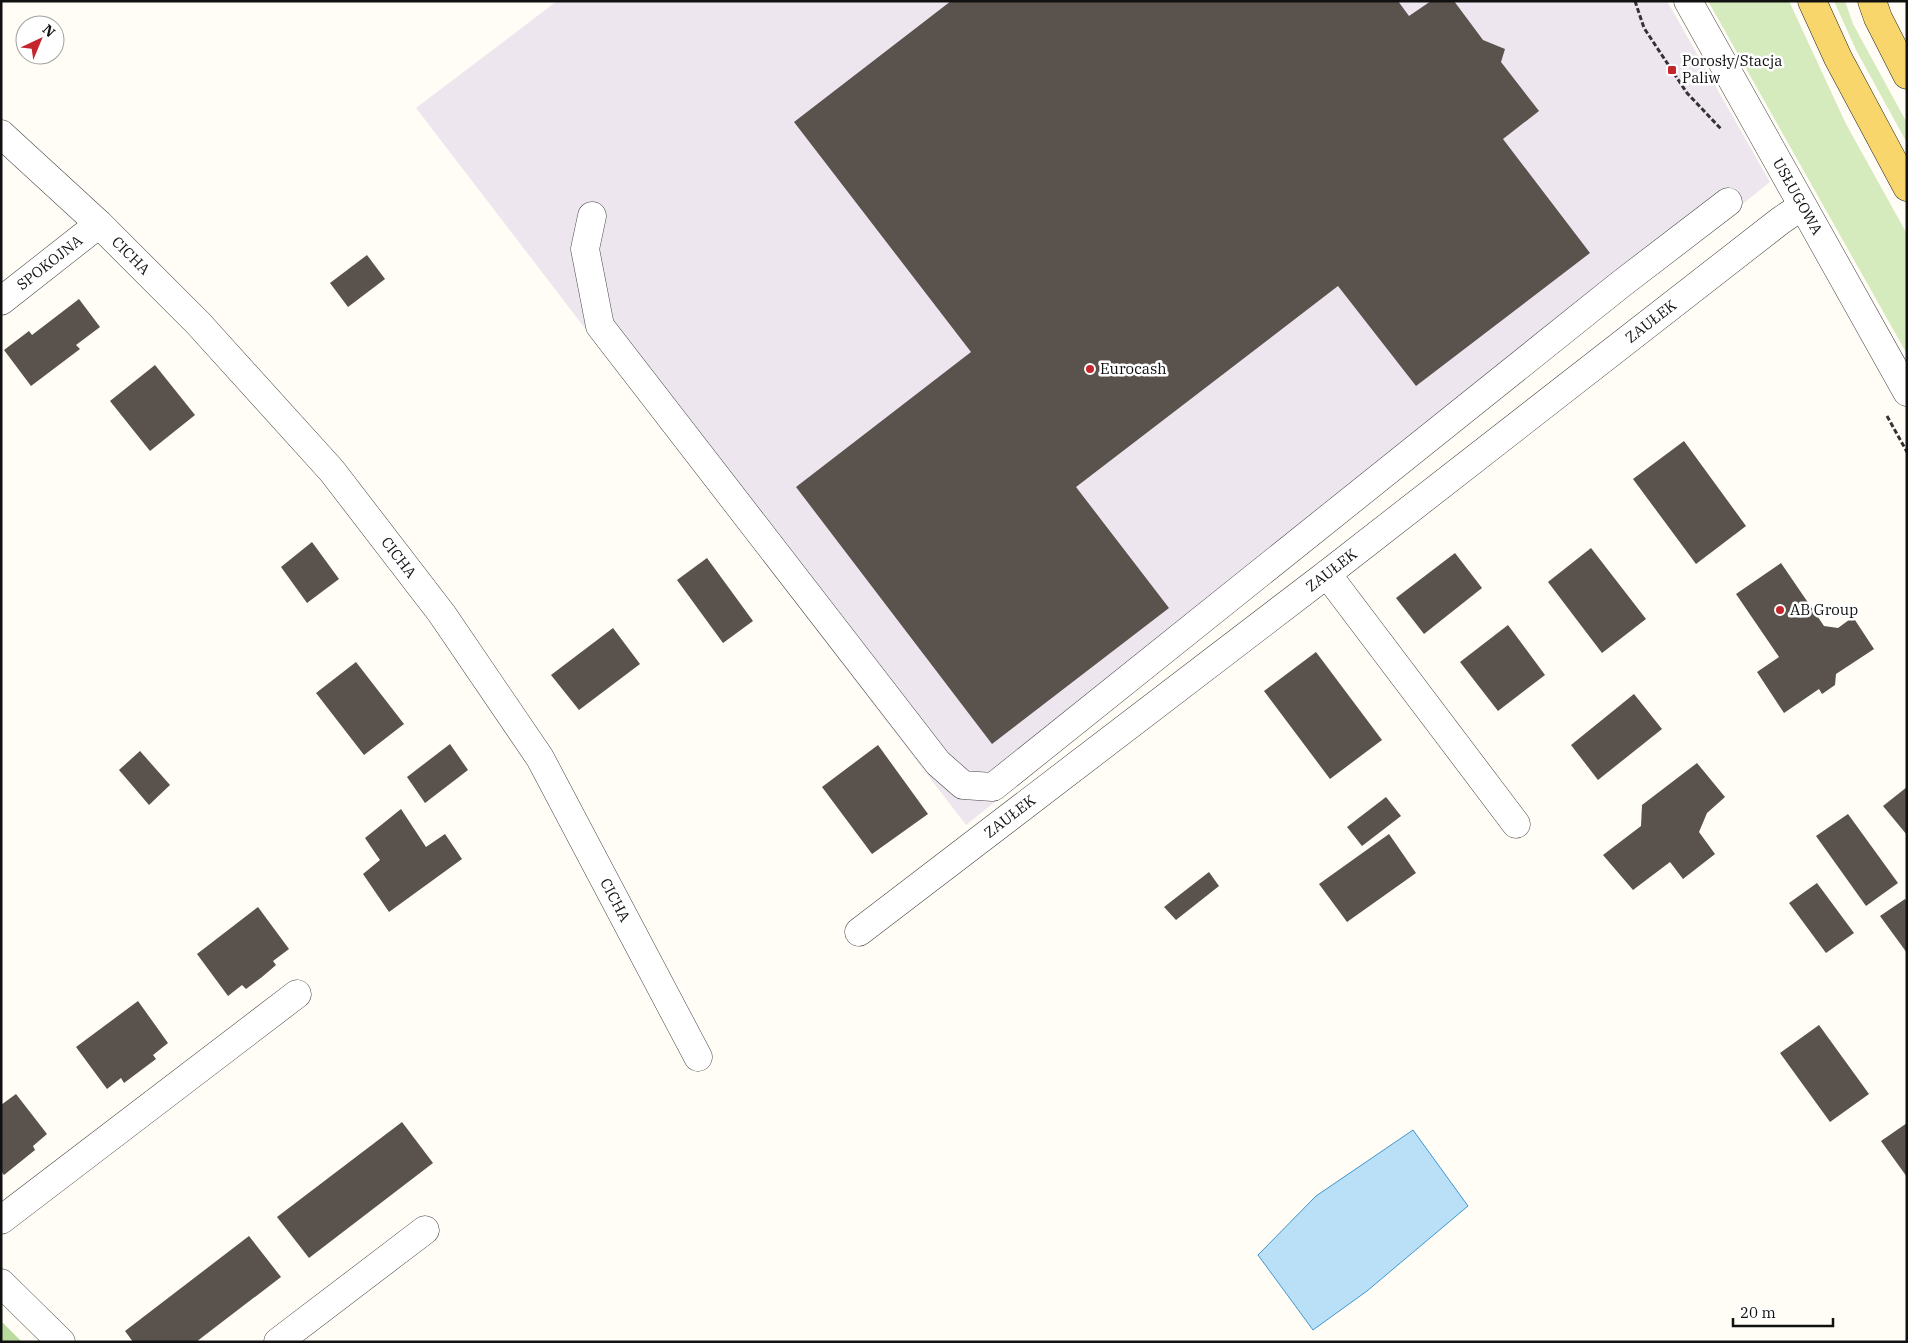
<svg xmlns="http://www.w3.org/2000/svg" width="1908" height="1343" font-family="'IBM Plex Serif',serif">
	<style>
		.industrial { fill: #eee6ef }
		.green { fill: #d5ebbd }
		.forest { fill: #b9dc9c }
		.water { fill: #b9e0f7; stroke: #3f96cf }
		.building { fill: #5a524d }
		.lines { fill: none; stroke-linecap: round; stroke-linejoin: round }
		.minor-casing { stroke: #444; stroke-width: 29 }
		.major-casing { stroke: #222; stroke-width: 29 }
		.path { stroke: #333; stroke-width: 3; stroke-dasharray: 5 2.5; stroke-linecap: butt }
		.minor { stroke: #fff; stroke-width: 28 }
		.major { stroke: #f9d66b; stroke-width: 28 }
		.poi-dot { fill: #c4262e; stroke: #fff; stroke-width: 2 }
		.labels { text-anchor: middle; stroke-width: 5; stroke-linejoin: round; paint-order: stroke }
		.poi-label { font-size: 15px; fill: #111; stroke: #fff; text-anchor: start }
		.street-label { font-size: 15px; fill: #111; stroke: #fff }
	</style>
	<rect width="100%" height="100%" fill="#fffdf5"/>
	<!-- industrial -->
	<path class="industrial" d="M557,1H1667L1770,182L966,825L416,108Z"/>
	<!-- green -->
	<g class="green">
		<path d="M1708,1H1789L1846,124L1907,234V354Z"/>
		<path d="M1834,1H1845L1853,24L1907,123V143L1856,50Z"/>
	</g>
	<!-- forest -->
	<path class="forest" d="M1,1321L22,1342H1Z"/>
	<!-- water -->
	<path class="water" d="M1413,1130L1468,1206L1367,1291L1313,1330L1258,1255L1316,1196Z"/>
	<!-- building -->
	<g class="building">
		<path d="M951,1H1398L1409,16L1431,1H1454L1483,40L1505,49L1501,62L1539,111L1503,139L1590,253L1416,386L1338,286L1076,487L1169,608L992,744L796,487L971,352L794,122Z"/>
		<path d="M367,255L385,279L348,307L330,283Z"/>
		<path d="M79,299L100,327L76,345L80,349L31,386L4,350L29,331L32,335Z"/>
		<path d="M155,365L195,415L150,451L110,401Z"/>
		<path d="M1684,441L1746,526L1696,564L1633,479Z"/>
		<path d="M312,542L339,579L307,603L281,567Z"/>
		<path d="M1591,548L1646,619L1602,653L1548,582Z"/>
		<path d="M1455,553L1482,588L1424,634L1396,598Z"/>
		<path d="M707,558L753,621L723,643L677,580Z"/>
		<path d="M1781,563L1824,626L1838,628L1853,617L1874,649L1836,674L1835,685L1822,694L1819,689L1784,713L1757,672L1779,657L1736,594Z"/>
		<path d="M1508,625L1545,675L1498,711L1460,662Z"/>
		<path d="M613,628L640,664L579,710L551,675Z"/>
		<path d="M1316,652L1382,740L1330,779L1264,691Z"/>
		<path d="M356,662L404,724L364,755L316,693Z"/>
		<path d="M1634,694L1662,729L1598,780L1571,745Z"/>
		<path d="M450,744L468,770L425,803L407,777Z"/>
		<path d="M878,745L928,814L872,854L822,787Z"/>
		<path d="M140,751L170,785L149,805L119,770Z"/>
		<path d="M1697,763L1725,797L1707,813L1699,832L1715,854L1683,879L1670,862L1633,890L1603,855L1641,826L1642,805Z"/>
		<path d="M1907,787V835L1883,806Z"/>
		<path d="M1386,797L1401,816L1362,846L1347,827Z"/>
		<path d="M401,809L426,847L445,834L462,859L389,912L363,874L380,860L365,838Z"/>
		<path d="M1848,814L1898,883L1866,906L1816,836Z"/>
		<path d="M1389,834L1416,873L1347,922L1319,884Z"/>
		<path d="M1209,872L1219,886L1176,920L1164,907Z"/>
		<path d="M1817,883L1854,933L1826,953L1789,903Z"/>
		<path d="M1905,899L1907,902V953L1880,916Z"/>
		<path d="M258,907L289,949L273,961L276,965L262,977L246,989L242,985L228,996L197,954Z"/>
		<path d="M138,1001L168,1043L153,1055L156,1059L124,1083L121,1078L107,1089L76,1047Z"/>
		<path d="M1819,1025L1869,1094L1830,1122L1780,1053Z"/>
		<path d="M16,1094L47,1134L33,1146L35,1150L4,1175L1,1171V1105Z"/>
		<path d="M402,1122L433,1163L309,1258L277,1217Z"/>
		<path d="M1907,1123V1177L1881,1141Z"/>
		<path d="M249,1236L281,1277L196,1342H133L125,1331Z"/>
	</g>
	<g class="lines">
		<!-- minor casing -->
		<g class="minor-casing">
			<g id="minor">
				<path id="s1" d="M1688,1L1907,392"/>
				<path id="s2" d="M1,134L99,224L198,323L332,471L442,614L540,758L698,1057"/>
				<path d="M592,216L585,249L600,326L938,763L963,785L993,787L1621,284L1728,202"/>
				<path id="s3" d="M1,301L99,224"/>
				<path d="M1327,574L1516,824"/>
				<path id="s4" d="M859,932L1327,574L1780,221L1802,206"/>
				<path d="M1,1220L297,994"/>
				<path d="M1,1283L61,1342"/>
				<path d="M278,1342L425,1230"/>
			</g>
		</g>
		<!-- major casing -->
		<g class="major-casing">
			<g id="major">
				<path d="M1812,1L1838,58L1907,187"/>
				<path d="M1872,1L1878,18L1907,75"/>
			</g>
		</g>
		<!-- path -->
		<g class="path">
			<path d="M1635,1L1644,28L1687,93L1722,130"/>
			<path d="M1887,416L1907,452"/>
		</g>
		<!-- minor -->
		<use href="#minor" class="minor"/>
		<!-- major -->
		<use href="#major" class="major"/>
	</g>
	<!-- markers -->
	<g class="poi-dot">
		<rect x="1667" y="65" width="10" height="10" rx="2.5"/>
		<circle cx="1090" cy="369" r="5"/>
		<circle cx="1780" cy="610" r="5"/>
	</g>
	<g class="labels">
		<!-- poi labels -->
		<g class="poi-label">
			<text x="1682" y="66">Porosły/Stacja<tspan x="1682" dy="17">Paliw</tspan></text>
			<text x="1100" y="374">Eurocash</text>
			<text x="1790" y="615">AB Group</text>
		</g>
		<!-- street labels -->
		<g class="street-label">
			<text dy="5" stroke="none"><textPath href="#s1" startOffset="224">USŁUGOWA</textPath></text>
			<text dy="5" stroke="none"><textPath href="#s2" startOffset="178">CICHA</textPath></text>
			<text dy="5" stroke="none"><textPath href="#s3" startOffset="62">SPOKOJNA</textPath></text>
			<text dy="5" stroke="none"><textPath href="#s4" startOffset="1000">ZAUŁEK</textPath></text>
			<text dy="5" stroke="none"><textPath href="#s2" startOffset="582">CICHA</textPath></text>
			<text dy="5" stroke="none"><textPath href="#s4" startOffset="595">ZAUŁEK</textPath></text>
			<text dy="5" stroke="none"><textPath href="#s4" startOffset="190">ZAUŁEK</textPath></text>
			<text dy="5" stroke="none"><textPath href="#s2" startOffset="988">CICHA</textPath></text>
		</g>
	</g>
	<!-- border -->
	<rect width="1908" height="1343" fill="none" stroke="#111111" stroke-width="5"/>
	<!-- north arrow -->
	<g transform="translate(40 40) rotate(44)"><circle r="24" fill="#ffffff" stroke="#a0a0a0"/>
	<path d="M0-4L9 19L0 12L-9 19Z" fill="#c4262e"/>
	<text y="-8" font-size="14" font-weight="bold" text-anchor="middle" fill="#111111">N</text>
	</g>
	<!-- scale -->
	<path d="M1733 1318v8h100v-8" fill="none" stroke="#111111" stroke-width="2.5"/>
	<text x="1740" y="1318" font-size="15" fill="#111111" stroke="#ffffff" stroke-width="4" paint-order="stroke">20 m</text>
</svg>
